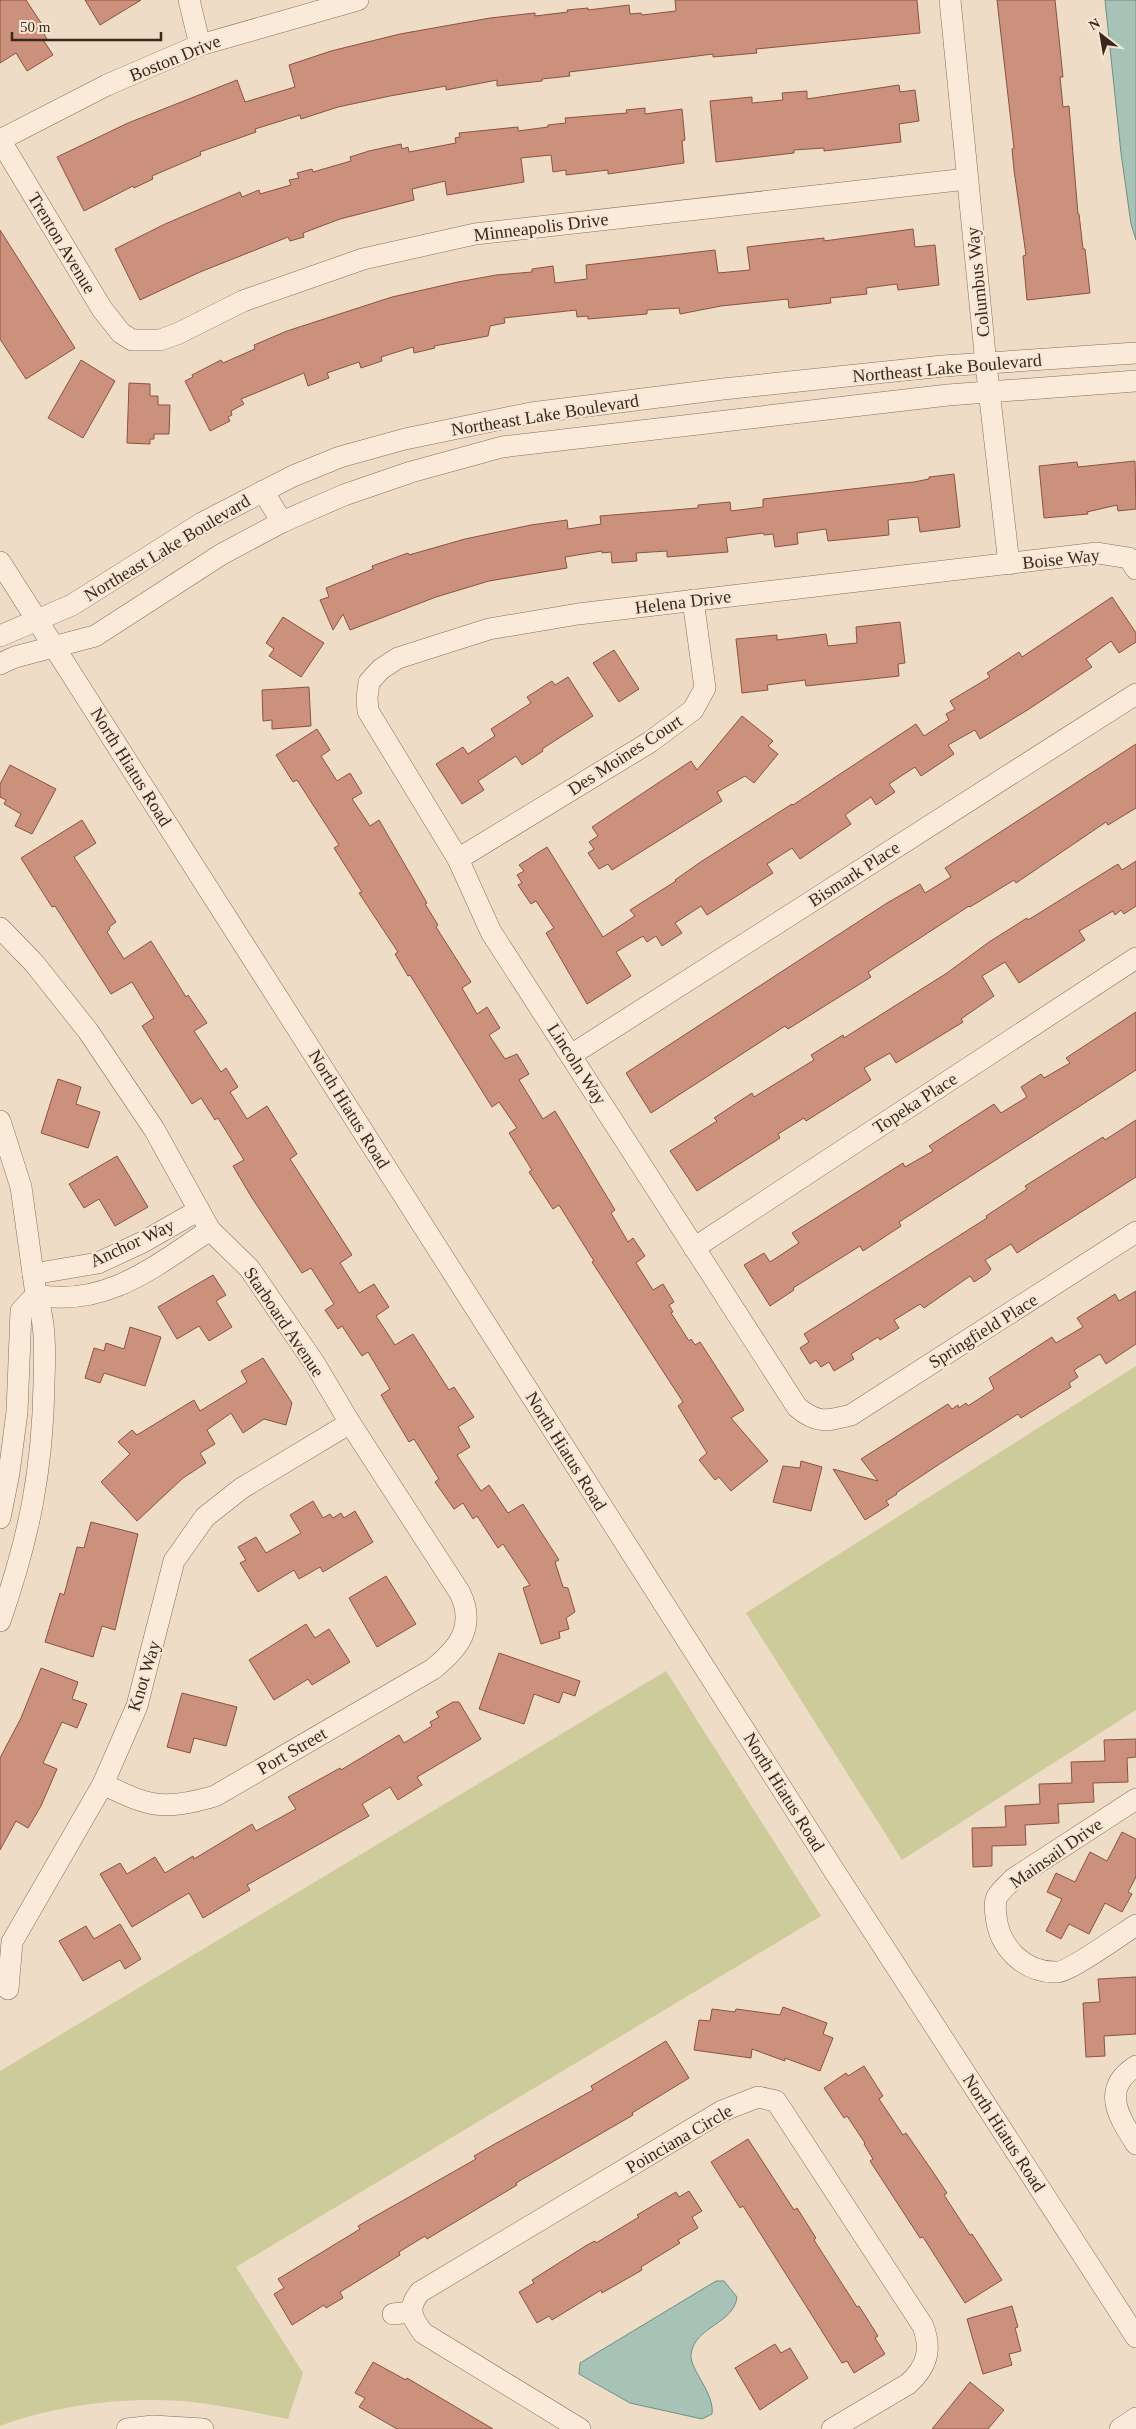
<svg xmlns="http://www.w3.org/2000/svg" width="1136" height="2429" font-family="Georgia,serif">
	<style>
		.green { fill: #cccb99 }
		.water { fill: #a7c2b6; stroke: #6e9082 }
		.building { fill: #cc917c; stroke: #895341 }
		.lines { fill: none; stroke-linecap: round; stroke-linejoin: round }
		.minor-casing { stroke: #896d5b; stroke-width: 22 }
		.minor { stroke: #f9ead9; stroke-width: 21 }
		.labels { text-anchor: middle; stroke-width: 4.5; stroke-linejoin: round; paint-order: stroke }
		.street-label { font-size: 18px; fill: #3a281f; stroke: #f6e7d5 }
	</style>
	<rect width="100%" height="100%" fill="#eedcc6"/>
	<!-- green -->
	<g class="green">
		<path d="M1136,1366V1710L902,1860L746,1613Z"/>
		<path d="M666,1671L821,1916L236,2267L303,2373L288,2419C253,2412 217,2404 182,2401C122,2397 56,2405 0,2426V2071Z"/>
	</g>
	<!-- water -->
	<g class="water">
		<path d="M1105,0H1136V240L1131,224L1121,153Z"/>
		<path d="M716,2281H724L737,2297C734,2324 695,2326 691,2354C689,2369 715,2393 712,2414L702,2419L630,2403L579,2374L580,2363Z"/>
	</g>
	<!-- building -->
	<g class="building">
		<path d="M0,0H26L47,32L44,34L47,39L44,41L53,55L27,71L16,53L0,63Z"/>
		<path d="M85,0H141L100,25Z"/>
		<path d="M675,0H917L920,33L756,49L757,53L713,57V54L594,69L569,72L570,76L542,79V81L497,86V80L446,90V86L390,96L338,107L301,119L300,115L255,129L256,132L200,152L201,155L152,176L153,179L134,188L133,186L84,211L57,157L128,123L237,80L245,102L295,87L289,65L331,51L400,34L490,18L535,13V16L568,12L567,10L588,8V10L629,5L630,14L641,13L642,15L676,11Z"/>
		<path d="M997,0H1055L1063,77H1060L1063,107L1069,106L1078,214H1079L1083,249H1085L1090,293L1027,300L1023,256L1026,255L1014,170L1012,149L1014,148Z"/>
		<path d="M899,85L900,92L915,90L919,121L899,124L901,142L824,151V148L794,150V153L716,162L710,101L752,97V103L783,100L782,93L807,91V99Z"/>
		<path d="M645,108V114L682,109L685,140L682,141L684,163L608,174V170L566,175V170L553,172L551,155L521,158L524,182L447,195L445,181L412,189L414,200L340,219L303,233L304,237L290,241L288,237L200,272L140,300L115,249L165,224L240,192L242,197L259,190L260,194L291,185L289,180L299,178L297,173L312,169L313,172L351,161L350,157L369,151L401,144L402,149L408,147L409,152L456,143L455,138L460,137L459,133L518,127V131L548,127V125L566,123L565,118L627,113L626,110Z"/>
		<path d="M913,229L915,247L935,245L939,285L898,290L897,284L866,288L867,294L830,298L831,303L789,308L788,299L721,306L680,314L679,308L647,310V314L588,319V316L577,317L576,310L504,318L505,323L490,326L488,336L434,346L435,348L414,353L413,347L381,357L382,361L361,368L359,362L327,373L329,378L308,386L304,373L241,399L244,404L231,411L232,415L228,417L230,421L210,431L185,381L193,377L192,375L221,360L223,363L255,349L254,345L287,331L392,297L458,282L496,275L532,272V269L553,266L555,283L587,279L586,265L715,250L718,273L750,270L747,247L824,238V241Z"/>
		<path d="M0,230L75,348L26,379L0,339Z"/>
		<path d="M81,360L115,381L83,438L48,418Z"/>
		<path d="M129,383L150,384V396H158V405H170L169,434H154V439H150V444L127,443Z"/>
		<path d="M1135,461L1136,509L1118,511L1117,505L1087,512L1088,514L1044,518L1039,466L1077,462L1078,467Z"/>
		<path d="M954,474L960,527L920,532L918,517L888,520L889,535L828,541L826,529L797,533L798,544L775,547L773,534L764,535L763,533L726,538L728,552L667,557V551L636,553L637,561L612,563L611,552L602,553V551L565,557L567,568L489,581L436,597L350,630L343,614L333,630L320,600L329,597L326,588L373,569L372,566L408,553L409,555L465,539L531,525L567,520L568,529L601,524L600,516L698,508V505L730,502L731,511L763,507V499L914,482L929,479V477Z"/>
		<path d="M1112,597L1136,633V642L1119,653L1111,641L1086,659L1092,667L1029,709L980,739L975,730L948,745L954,754L921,776L915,767L889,784L895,792L876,805L871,797L845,815L851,824L800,859L792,848L767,864L773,873L707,915L701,906L675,923L682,933L662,946L656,936L647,942L643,936L616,952L631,976L587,1004L546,933L554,928L536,901L531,904L518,885L522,883L517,875L524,871L519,865L547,847L603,937L635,916L630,910L676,881L675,880L702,861L792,804L793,805L916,724L924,736L949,720L946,714L955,709L950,701L990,677L987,673L1019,652L1022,657Z"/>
		<path d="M283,617L324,643L301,677L269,656L274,649L266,643Z"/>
		<path d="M900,622L905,663L898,664L899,676L806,686L805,680L767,685L768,690L742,693L736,639L777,635V640L826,634L828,646L857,643L856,627Z"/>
		<path d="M614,650L639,689L619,702L593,663Z"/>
		<path d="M568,677L593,716L542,749L543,751L522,765L516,756L478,781L484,790L462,804L436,764L463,747L468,754L495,736L491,729L531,703L527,697L552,681L555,685Z"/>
		<path d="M309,687L311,726L272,729V720L263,721L262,690Z"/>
		<path d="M742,716L773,741L768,746L778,754L754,783L745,776L717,792L722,801L695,818L612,870L608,864L599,869L588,853L594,849L589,842L598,836L592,827L691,761L697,770Z"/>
		<path d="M317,729L330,750L321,756L337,781L350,773L362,793L352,799L370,826L379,820L427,903L425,904L438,925L436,927L471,982L462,988L477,1014L487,1007L500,1028L489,1035L505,1059L517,1054L529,1074L519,1080L543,1119L555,1111L615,1210L611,1213L628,1242L633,1238L645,1256L636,1263L653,1290L663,1284L674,1302L669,1305L673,1312L671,1313L689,1341L691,1339L695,1345L700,1342L744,1410L731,1418L768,1461L731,1491L719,1477L715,1480L699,1460L707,1453L678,1406L683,1402L592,1262L594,1261L559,1205L553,1209L529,1172L532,1170L509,1133L517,1128L499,1102L492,1107L410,975L408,976L395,954L398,952L359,893L362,892L334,848L339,845L297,780L293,782L276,755Z"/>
		<path d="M1136,744V808L1108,825L1106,822L1016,883L1014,880L970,907L969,906L868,972L871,977L788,1029L785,1026L651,1113L626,1073L887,903L920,884L925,893L951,877L945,868Z"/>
		<path d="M10,765L56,789L32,834L15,826L21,814L4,804L6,800L0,797V784Z"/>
		<path d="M82,820L96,843L74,857L116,922L109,927L110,929L107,932L124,959L151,941L186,997L188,995L207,1023L194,1031L221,1072L226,1068L238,1087L230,1092L247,1119L267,1106L297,1154L290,1159L352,1255L340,1263L359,1293L374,1284L389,1307L376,1316L395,1345L413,1334L449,1390L454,1387L474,1417L458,1427L470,1447L457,1455L481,1491L489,1485L508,1513L523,1504L559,1560L555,1562L563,1587L568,1588L575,1612L566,1618L569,1629L559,1632L560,1638L541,1644L523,1588L530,1585L503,1544L498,1548L477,1516L473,1519L463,1503L454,1509L435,1482L439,1479L414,1439L409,1442L381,1395L390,1389L368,1352L362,1356L342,1326L338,1329L325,1310L334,1304L311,1268L302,1273L252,1198L233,1166L244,1160L218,1118L215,1120L201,1098L192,1104L142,1026L154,1018L132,982L111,994L55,906L52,907L21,858Z"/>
		<path d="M1136,861V906L1124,914L1121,910L1115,915L1113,911L1079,931L1085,940L1019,983L1005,962L982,976L994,996L961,1019L963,1022L896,1063L890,1053L864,1068L871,1080L806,1121L804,1118L778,1134L780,1138L697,1191L670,1151L717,1121L714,1118L752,1093L754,1097L814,1060L811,1055L843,1035L844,1038L947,973L989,942L1027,918L1028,920L1118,864L1122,870Z"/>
		<path d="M1136,1012V1070L899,1222L901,1226L863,1251L860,1246L793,1288L794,1290L770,1306L744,1265L764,1253L770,1262L799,1243L792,1233L903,1163L905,1167L933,1151L929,1146L994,1104L1001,1113L1027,1097L1021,1087L1041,1074L1044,1078L1070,1063L1066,1058Z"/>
		<path d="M58,1079L81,1087L76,1104L100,1112L88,1148L41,1133Z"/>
		<path d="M1136,1120V1177L1017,1253L1011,1244L985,1260L991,1269L988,1273L974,1282L970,1276L924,1308L920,1304L894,1320L899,1328L880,1340L878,1337L851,1354L854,1359L834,1371L829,1362L821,1367L816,1360L810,1364L800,1348L809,1342L804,1334L987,1218L986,1216L1027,1189L1025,1186L1103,1137L1105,1140Z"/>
		<path d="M117,1156L148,1207L115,1226L99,1199L84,1208L69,1184Z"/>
		<path d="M213,1275L226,1295L216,1301L232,1327L209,1341L199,1326L177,1339L158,1307Z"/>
		<path d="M1136,1291V1344L1106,1364L1100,1354L1074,1370L1078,1377L1069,1383L1071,1387L1021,1418L1018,1414L941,1463L896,1493L897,1494L886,1501L889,1505L865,1520L833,1469L878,1481L861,1459L948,1404L952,1409L958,1405L959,1408L966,1403L968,1406L994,1389L989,1378L1052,1337L1056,1343L1083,1327L1077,1318L1115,1294L1119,1301Z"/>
		<path d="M130,1327L161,1337L145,1386L104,1373L100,1383L85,1378L94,1348L104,1351L106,1343L124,1349Z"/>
		<path d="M263,1358L292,1403L286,1425L264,1419L243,1433L231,1413L207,1430L215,1444L200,1453L206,1463L183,1478L137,1521L101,1482L130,1454L118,1442L132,1430L137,1435L194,1400L200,1411L247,1382L241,1371Z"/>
		<path d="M801,1461L822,1467L811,1511L773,1502L783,1466L800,1468Z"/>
		<path d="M313,1501L323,1518L330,1514L333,1518L341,1513L344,1518L355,1511L373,1542L323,1572L320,1567L299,1579L294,1570L258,1592L240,1563L246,1560L238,1547L256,1537L266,1553L301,1533L290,1515Z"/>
		<path d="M91,1522L138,1534L115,1630L102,1626L93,1657L45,1642L60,1593L64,1595L77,1547L84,1548Z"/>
		<path d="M386,1576L416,1624L377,1647L349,1598Z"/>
		<path d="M306,1624L315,1638L329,1629L350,1662L312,1685L308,1679L274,1700L249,1660Z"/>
		<path d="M499,1653L580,1681L575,1696L563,1692L559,1703L534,1694L524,1724L479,1709Z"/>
		<path d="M41,1668L78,1682L72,1699L87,1704L77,1728L62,1722L43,1763L57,1769L41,1806L28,1828L16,1821L0,1850V1758L21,1718Z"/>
		<path d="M182,1693L237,1707L226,1746L194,1738L190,1753L167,1747Z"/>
		<path d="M453,1702H459L481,1739L417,1777L422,1785L398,1800L390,1787L362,1804L369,1816L247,1885L250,1890L203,1918L189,1893L132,1927L100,1874L120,1863L127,1874L155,1857L165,1873L193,1856L194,1859L252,1824L256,1831L296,1809L288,1797L340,1768L341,1770L399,1735L404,1743L432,1726L430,1722L439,1717L436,1712Z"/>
		<path d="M1136,1739V1757L1127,1758L1128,1782L1093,1783L1094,1802L1058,1804L1059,1823L1025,1825L1026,1845L992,1846V1866L973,1867L972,1828L1006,1827L1005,1806L1040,1804L1039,1784L1072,1783L1071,1762L1105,1761L1104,1740Z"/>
		<path d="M1122,1832L1136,1839V1877L1128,1892L1132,1894L1122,1912L1105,1903L1089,1934L1069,1924L1061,1939L1046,1931L1062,1899L1047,1892L1056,1873L1075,1882L1090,1852L1107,1861Z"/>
		<path d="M120,1924L141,1959L125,1969L120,1960L83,1981L59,1941L86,1926L94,1939Z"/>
		<path d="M1136,1977V2034L1104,2036L1105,2056L1086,2057L1083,2003L1100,2002L1098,1979Z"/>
		<path d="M783,2007L827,2023L823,2034L833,2038L820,2071L785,2058V2061L752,2049L751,2058L694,2050L699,2020L710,2021L712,2009L735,2012L736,2009L780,2015Z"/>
		<path d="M666,2041L689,2078L632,2113L633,2115L516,2183L517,2185L427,2239L425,2236L399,2252L400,2255L340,2292L343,2298L326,2308L324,2305L292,2325L274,2294L284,2288L278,2279L360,2229L358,2226L476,2159L474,2156L493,2145L593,2090L591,2086Z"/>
		<path d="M864,2066L883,2096L879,2099L903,2135L906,2133L935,2175L947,2193L944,2195L970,2235L972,2234L1002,2280L965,2303L923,2237L920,2238L870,2161L873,2159L864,2144L865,2143L847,2116L844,2118L824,2088L846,2073L848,2076Z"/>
		<path d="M748,2139L794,2210L797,2208L816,2238L814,2240L857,2307L859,2306L878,2336L875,2338L885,2354L854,2373L847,2361L842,2363L743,2206L740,2208L711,2162Z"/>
		<path d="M689,2191L702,2211L692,2217L698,2228L678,2240L680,2243L641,2267L642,2270L602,2293L601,2290L552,2320L549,2316L537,2323L519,2292L534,2283L532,2280L587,2245L595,2241L596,2243L639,2217L637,2215L676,2192L679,2197Z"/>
		<path d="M1012,2306L1018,2327L1015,2328L1021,2351L1009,2354L1012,2365L983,2374L967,2319Z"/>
		<path d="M775,2344L781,2353L790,2348L808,2378L760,2410L735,2368Z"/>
		<path d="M373,2362L406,2380L407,2378L493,2429H397L359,2407L365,2398L355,2393Z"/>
		<path d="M970,2382L1004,2410L988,2429H932Z"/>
	</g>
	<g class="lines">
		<!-- minor casing -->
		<g class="minor-casing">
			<g id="minor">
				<path d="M189,0L200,45"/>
				<path d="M950,0L986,364L1009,564"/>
				<path d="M0,140L102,309L121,333L132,340H160L177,334L243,301L363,259L475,234L967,179"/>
				<path d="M0,140L107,85L200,45L358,0"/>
				<path d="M263,491L282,522"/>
				<path d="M0,562L833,1869L1136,2337"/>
				<path d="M1136,569L1129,558L1097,553L578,614L489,629L398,658L381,669L369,682L367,698L368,711L458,859L491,932L797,1407C817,1424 827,1421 851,1415L1136,1232"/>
				<path d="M0,636L72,605L202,523L293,476L340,457L405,439L531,413L723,389L943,366L1136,353"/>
				<path d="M0,664L15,657L95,636L222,554L282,522L344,495L411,472L502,447L948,395L1136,381"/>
				<path d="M458,859L650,742L693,710L705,688L693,600"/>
				<path d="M0,928L34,963L88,1031L154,1129L210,1230L249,1268L315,1364L350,1423L460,1593C476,1627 459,1648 433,1669L215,1796C163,1811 150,1807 103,1784"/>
				<path d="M571,1055L1136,694"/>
				<path d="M0,1121L21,1187L36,1295C46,1321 45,1353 44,1382C43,1469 29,1538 0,1621"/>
				<path d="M694,1248L1136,958"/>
				<path d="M33,1274L98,1263L143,1242L199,1210"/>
				<path d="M36,1295C106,1308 155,1266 210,1230"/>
				<path d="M0,1518L9,1473L17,1412L21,1311L36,1295"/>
				<path d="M1136,1799L1013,1879C1008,1885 1001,1890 997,1897C995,1901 995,1910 996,1916C999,1947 1024,1973 1057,1972C1069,1972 1122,1934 1136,1925"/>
				<path d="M8,1989L12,1942L103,1784L137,1706L174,1561L205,1517L242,1488L350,1423"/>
				<path d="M1136,2066C1100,2089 1119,2117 1136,2144"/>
				<path d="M393,2314L411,2312"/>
				<path d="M127,2429L153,2426L203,2429"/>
				<path d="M580,2429L423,2333C411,2317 407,2308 420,2292L722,2111L758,2097L776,2101L923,2326C932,2350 927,2367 908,2384L832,2429"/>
				<path d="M1120,2429L1136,2418"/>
			</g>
		</g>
		<!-- minor -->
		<use href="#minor" class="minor"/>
	</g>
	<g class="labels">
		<!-- street labels -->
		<g class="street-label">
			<text transform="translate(175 58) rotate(-22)" y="6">Boston Drive</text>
			<text transform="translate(541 227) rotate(-7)" y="6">Minneapolis Drive</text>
			<text transform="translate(62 243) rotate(59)" y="6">Trenton Avenue</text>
			<text transform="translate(978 282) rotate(-96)" y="6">Columbus Way</text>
			<text transform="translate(947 368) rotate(-5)" y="6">Northeast Lake Boulevard</text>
			<text transform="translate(545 415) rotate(-9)" y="6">Northeast Lake Boulevard</text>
			<text transform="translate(167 548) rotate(-31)" y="6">Northeast Lake Boulevard</text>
			<text transform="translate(1061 559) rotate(-6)" y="6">Boise Way</text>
			<text transform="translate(683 602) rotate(-7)" y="6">Helena Drive</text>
			<text transform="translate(625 755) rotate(-33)" y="6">Des Moines Court</text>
			<text transform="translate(131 767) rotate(58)" y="6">North Hiatus Road</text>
			<text transform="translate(854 874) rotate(-33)" y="6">Bismark Place</text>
			<text transform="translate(577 1064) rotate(57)" y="6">Lincoln Way</text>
			<text transform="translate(915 1103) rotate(-33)" y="6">Topeka Place</text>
			<text transform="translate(349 1109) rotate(58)" y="6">North Hiatus Road</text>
			<text transform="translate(132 1243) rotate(-25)" y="6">Anchor Way</text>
			<text transform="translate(284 1322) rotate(56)" y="6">Starboard Avenue</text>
			<text transform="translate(983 1331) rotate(-32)" y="6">Springfield Place</text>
			<text transform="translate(566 1451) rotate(58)" y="6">North Hiatus Road</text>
			<text transform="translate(144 1676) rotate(-73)" y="6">Knot Way</text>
			<text transform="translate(292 1751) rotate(-30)" y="6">Port Street</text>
			<text transform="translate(784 1792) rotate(58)" y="6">North Hiatus Road</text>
			<text transform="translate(1056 1853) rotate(-35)" y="6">Mainsail Drive</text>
			<text transform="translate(1004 2133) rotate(57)" y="6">North Hiatus Road</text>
			<text transform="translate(679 2139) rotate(-30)" y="6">Poinciana Circle</text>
		</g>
	</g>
	<!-- north arrow -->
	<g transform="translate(1101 35) rotate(329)" stroke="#f6e7d5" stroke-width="4" paint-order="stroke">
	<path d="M0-4L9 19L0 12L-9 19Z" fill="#3a281f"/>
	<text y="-8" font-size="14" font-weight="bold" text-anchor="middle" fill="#3a281f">N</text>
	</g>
	<!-- scale -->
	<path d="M12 32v8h149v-8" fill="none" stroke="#3a281f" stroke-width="2.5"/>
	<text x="20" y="32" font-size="15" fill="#3a281f" stroke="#f6e7d5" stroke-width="4" paint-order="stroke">50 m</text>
</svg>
